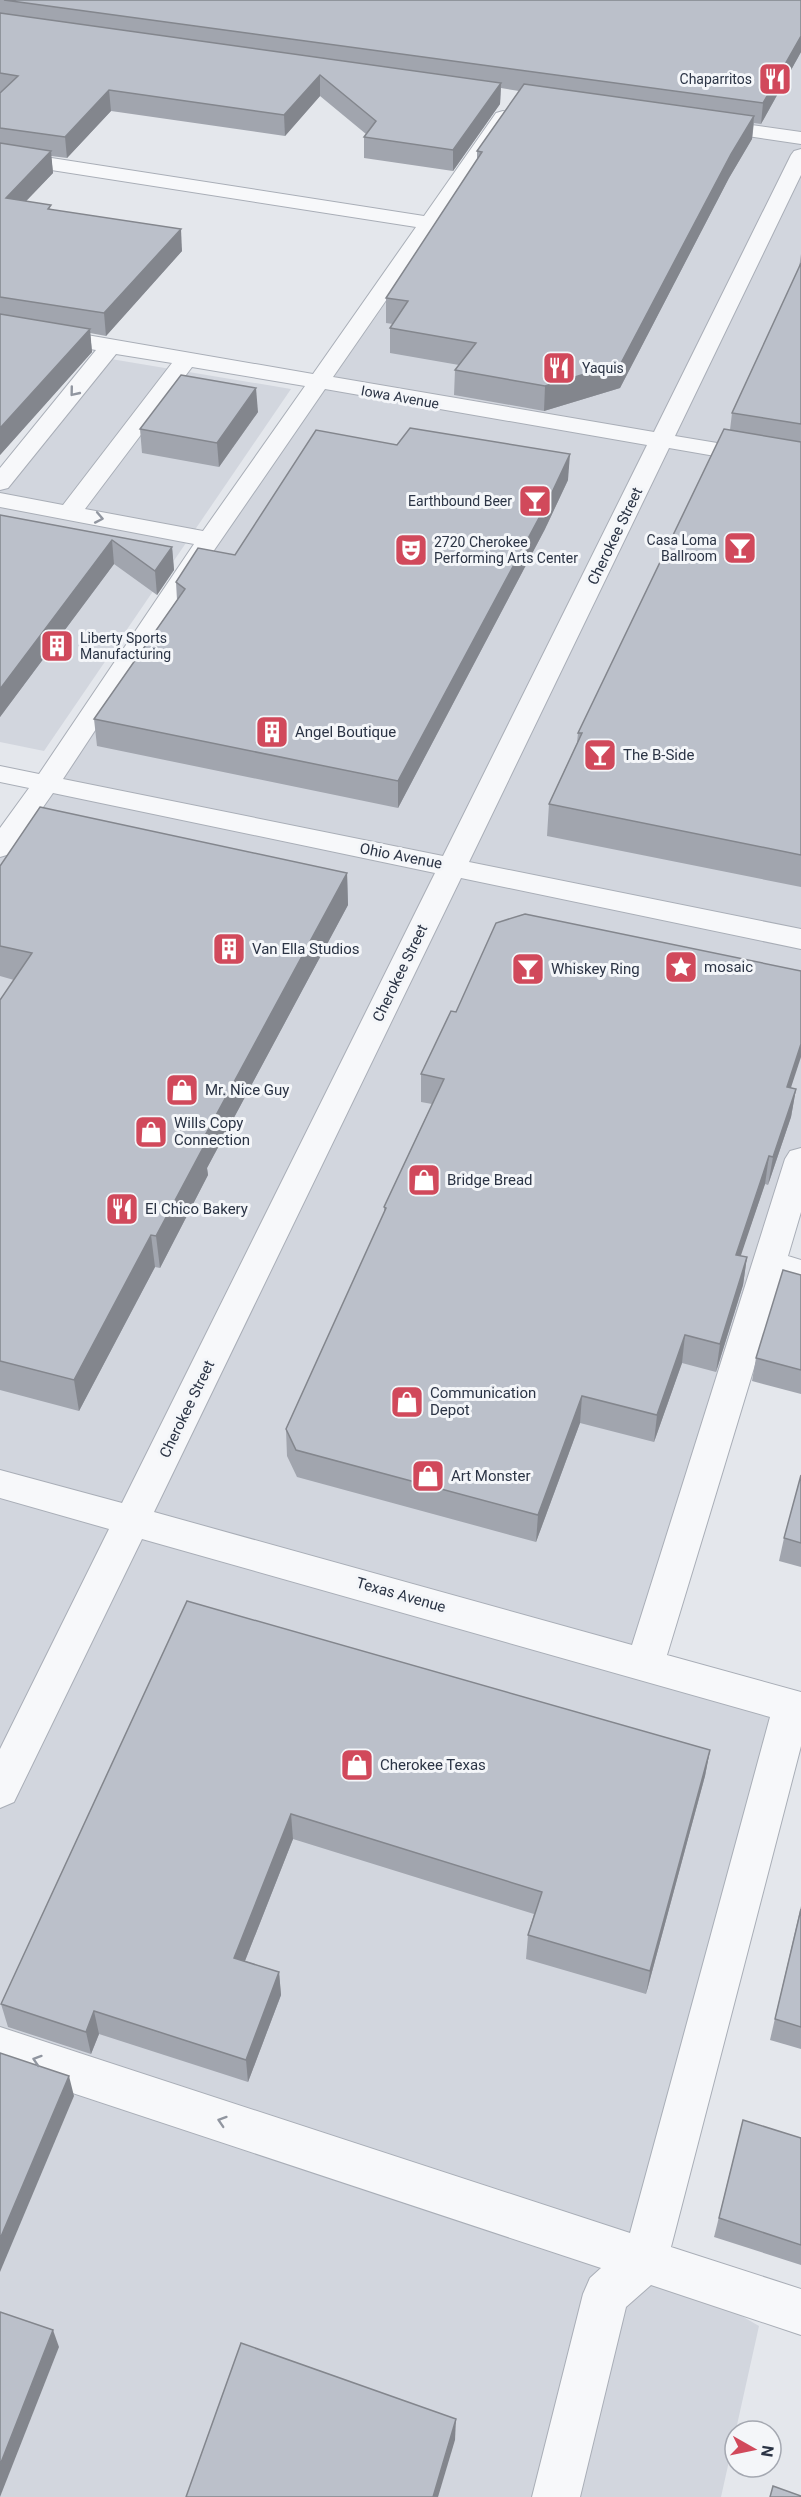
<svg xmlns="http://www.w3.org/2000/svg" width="801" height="2497" font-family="Roboto,sans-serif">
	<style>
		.built { fill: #d2d6de }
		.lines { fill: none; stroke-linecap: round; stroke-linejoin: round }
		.minor-casing { stroke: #a9aeb7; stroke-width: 2 }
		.minor { fill: #f7f8fa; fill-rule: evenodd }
		.wall { fill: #a1a5ae }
		.shaded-wall { fill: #83868d }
		.building { fill: #bbc0ca; stroke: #83868d; stroke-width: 1.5 }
		.oneway { stroke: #9196a0 }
		.labels { text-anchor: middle; stroke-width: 6; stroke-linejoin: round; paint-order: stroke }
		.far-poi-label { font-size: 14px; fill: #2b3445; stroke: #f4f6f9; text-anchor: end }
		.far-street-label { font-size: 14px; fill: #2b3445; stroke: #f4f6f9 }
		.street-label { font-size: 15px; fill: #2b3445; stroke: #f4f6f9 }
		.poi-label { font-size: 15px; fill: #2b3445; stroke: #f4f6f9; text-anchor: start }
	</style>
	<rect width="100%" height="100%" fill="#e4e7ec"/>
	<!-- built -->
	<g class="built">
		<path d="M801,0V1189L645,1664L792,1706L645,2260L759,2326L721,2497H0V855L521,109Z"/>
		<path d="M93,356L291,389L44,751L0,742V467Z"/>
	</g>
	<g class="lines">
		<!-- minor casing -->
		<g class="minor-casing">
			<g id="minor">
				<path d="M503,111L510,113L513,117L333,377L654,432L791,155L794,151L801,149V175L675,436L801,457V471L669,448L469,862L801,929V949L461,878L154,1512L632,1645L785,1159L790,1151L801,1148V1212L788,1256L801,1260V1284L781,1279L667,1655L801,1692V1746L671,2247L801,2289V2335L651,2285L626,2307L580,2497H532L583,2294L590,2278L601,2268L0,2069V2027L630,2233L770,1717L142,1539L14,1802L0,1808V1749L109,1529L0,1498V1470L122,1503L435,873L53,793L10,854L0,857V828L29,788L0,782V766L39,774L194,544L0,507V493L63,505L172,363L116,354L8,488L0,490V468L96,350L0,334V320L313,374L416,227L0,162V150L424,216L496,113ZM192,367L305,386L203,531L85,509ZM325,389L647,445L443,856L63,779L208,559Z"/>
				<path d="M708,119L801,132V144L701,129L698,125L701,121Z"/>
			</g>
		</g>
		<!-- minor -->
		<use href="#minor" class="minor"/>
	</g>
	<!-- wall -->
	<g class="wall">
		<path d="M0,0H801V52L761,124L754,123L752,139L729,178L620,388L544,411L454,395L455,370L459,365L390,353V328L393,324L386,323V298L477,160V151L519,91L501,88L500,104L453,171L364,158V137L366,134L320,96L285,136L111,111L67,158L51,156L53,173L26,201L182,251L106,336L90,333L92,352L0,455Z"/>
		<path d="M801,254V887L547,836L549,804L577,743L578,733L730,430L732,413L799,268Z"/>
		<path d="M258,412L219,467L142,453L140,429Z"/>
		<path d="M568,480L545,529L398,808L97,746L94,719L177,600L176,582L235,555Z"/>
		<path d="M0,515L172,547L174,570L157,595L114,564L0,717Z"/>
		<path d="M0,866L347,873L348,905L207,1168L208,1175L160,1268L155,1267L79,1411L0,1390V1000L14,980L0,976Z"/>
		<path d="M421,1074L791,1088L796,1089L791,1117L768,1185L765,1184L740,1256L747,1257L743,1285L716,1372L682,1363L654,1442L580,1423L536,1542L297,1477L287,1456L286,1429L384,1213V1207L432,1104L421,1102Z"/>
		<path d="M801,1275V1394L752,1381L756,1358Z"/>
		<path d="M801,1475V1567L779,1561L784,1538Z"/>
		<path d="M187,1601L710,1750L705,1776L646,1994L526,1959L528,1935L534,1914L293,1839L245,1961L279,1972L281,1995L248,2082L99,2034L91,2054L8,2027L1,2004Z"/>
		<path d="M801,1906V2049L770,2040Z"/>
		<path d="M743,2120L801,2138V2265L714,2237Z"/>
	</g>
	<!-- shaded-wall -->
	<g class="shaded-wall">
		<path d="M801,36V52L761,124L763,103Z"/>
		<path d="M320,75V96L285,136L284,115Z"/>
		<path d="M501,83L500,104L453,171V150Z"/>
		<path d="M109,90L111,111L67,158L65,137Z"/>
		<path d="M754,116L752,139L729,178L620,388L544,411L545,386L731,154Z"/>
		<path d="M51,151L53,173L8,220L6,198Z"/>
		<path d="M181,229L182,251L106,336L104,313Z"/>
		<path d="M90,329L92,352L0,455V428Z"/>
		<path d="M256,388L258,412L219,467L217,443Z"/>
		<path d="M570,454L568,480L545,529L398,808V781Z"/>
		<path d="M112,540L114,564L0,717V689Z"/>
		<path d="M172,547L174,570L157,595L155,571Z"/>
		<path d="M347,873L348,905L207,1168L208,1175L160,1268L156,1236L201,1143Z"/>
		<path d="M801,1044V1057L782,1115L787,1087Z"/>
		<path d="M796,1089L791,1117L768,1185L773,1157Z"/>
		<path d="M769,1156L765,1184L732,1282L736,1255Z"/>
		<path d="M151,1235L155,1267L79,1411L74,1380Z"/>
		<path d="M747,1257L743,1285L716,1372L720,1344Z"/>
		<path d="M685,1335L682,1363L654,1442L657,1415Z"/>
		<path d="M582,1396L580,1423L536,1542L538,1515Z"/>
		<path d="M710,1750L705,1776L646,1994L650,1971Z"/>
		<path d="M291,1814L293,1839L237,1981L234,1958Z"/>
		<path d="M279,1972L281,1995L248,2082L246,2060Z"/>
		<path d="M94,2011L99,2034L91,2054L86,2032Z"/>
		<path d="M69,2076L74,2096L0,2272V2239Z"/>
		<path d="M53,2330L59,2347L0,2497V2465Z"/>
		<path d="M456,2419L455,2440L438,2497H433Z"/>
	</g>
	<!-- building -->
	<g class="building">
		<path d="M4,0H801V36L763,103Z"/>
		<path d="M0,13L501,83L453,150L364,137L376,121L320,75L284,115L109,90L65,137L0,128V93L18,76L0,73Z"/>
		<path d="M524,84L754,116L731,154L621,363L545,386L455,370L476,343L390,328L408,301L386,298L482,152L477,151Z"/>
		<path d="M0,143L51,151L6,198L51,205L48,209L181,229L104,313L0,297Z"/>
		<path d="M801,263V424L732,413Z"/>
		<path d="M0,314L90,329L0,428Z"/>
		<path d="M181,375L256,388L217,443L140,429Z"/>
		<path d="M410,428L570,454L547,503L398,781L94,719L185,589L176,582L198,548L235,555L316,430L397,445Z"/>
		<path d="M724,429L801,442V855L549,804L582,733H578Z"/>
		<path d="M0,515L172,547L155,571L112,540L0,689Z"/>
		<path d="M40,807L347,873L201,1143L205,1144L156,1236L151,1235L74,1380L0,1361V1000L32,953L0,946V866Z"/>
		<path d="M525,914L801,971V1044L787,1087L796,1089L773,1157L769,1156L736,1255L747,1257L720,1344L685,1335L657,1415L582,1396L538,1515L296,1450L286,1429L386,1208L384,1207L444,1079L421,1074L451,1011L456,1012L496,923Z"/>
		<path d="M783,1270L801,1275V1370L756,1358Z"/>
		<path d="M801,1475V1543L784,1538Z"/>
		<path d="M187,1601L710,1750L650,1971L528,1935L542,1892L291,1814L234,1958L279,1972L246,2060L94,2011L86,2032L1,2004Z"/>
		<path d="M801,1909V2027L775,2019Z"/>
		<path d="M0,2053L69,2076L0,2239Z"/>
		<path d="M743,2120L801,2138V2245L719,2218Z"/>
		<path d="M0,2312L53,2330L0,2465Z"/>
		<path d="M241,2343L456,2419L433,2497H186Z"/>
		<path d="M773,2486L801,2496V2497H770Z"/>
	</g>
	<!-- one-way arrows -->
	<defs><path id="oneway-chevron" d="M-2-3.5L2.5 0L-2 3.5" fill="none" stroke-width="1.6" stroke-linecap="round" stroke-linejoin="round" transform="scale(1.5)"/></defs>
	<g class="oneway">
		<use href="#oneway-chevron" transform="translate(74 392) rotate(129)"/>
		<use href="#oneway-chevron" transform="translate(99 518) rotate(11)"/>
		<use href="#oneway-chevron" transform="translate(37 2060) rotate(-162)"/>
		<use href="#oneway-chevron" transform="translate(222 2121) rotate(-162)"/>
	</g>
	<!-- icons -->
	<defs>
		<g id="restaurant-square" transform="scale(1.725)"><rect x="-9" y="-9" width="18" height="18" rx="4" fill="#d1495b" stroke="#f4f6f9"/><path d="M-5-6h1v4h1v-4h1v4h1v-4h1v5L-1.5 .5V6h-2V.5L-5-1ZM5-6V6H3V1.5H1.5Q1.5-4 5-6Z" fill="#fff"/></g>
		<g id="bar-square" transform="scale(1.725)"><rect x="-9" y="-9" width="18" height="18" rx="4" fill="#d1495b" stroke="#f4f6f9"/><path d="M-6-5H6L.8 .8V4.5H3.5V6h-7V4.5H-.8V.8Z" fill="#fff"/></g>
		<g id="theatre-square" transform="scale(1.725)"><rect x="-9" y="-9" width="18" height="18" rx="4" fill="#d1495b" stroke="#f4f6f9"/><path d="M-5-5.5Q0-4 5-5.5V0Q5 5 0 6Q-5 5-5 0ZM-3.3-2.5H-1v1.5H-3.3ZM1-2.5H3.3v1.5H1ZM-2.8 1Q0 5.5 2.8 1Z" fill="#fff"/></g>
		<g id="building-square" transform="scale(1.725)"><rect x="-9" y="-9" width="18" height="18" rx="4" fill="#d1495b" stroke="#f4f6f9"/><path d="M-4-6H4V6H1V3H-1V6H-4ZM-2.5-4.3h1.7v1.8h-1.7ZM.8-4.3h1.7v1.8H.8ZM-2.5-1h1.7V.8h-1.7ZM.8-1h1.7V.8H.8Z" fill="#fff"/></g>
		<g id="sight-square" transform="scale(1.725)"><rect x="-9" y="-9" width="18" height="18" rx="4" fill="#d1495b" stroke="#f4f6f9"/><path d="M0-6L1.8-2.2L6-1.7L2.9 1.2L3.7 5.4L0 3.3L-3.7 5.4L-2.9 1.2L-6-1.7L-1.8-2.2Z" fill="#fff"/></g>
		<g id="shop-square" transform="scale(1.725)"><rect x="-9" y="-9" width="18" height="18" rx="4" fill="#d1495b" stroke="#f4f6f9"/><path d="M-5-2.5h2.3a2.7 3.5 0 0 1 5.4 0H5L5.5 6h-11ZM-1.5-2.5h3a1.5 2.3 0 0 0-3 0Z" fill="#fff"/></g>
	</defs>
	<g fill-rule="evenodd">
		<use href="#restaurant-square" x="775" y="79"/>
		<use href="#restaurant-square" x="559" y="368"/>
		<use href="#bar-square" x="535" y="501"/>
		<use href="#bar-square" x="740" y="548"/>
		<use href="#theatre-square" x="411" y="550"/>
		<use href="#building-square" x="57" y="646"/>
		<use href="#building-square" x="272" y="732"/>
		<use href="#bar-square" x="600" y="755"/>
		<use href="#building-square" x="229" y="949"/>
		<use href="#sight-square" x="681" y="967"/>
		<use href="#bar-square" x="528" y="969"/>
		<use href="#shop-square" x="182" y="1090"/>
		<use href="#shop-square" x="151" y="1132"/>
		<use href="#shop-square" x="424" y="1180"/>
		<use href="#restaurant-square" x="122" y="1209"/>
		<use href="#shop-square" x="407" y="1402"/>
		<use href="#shop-square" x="428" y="1476"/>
		<use href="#shop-square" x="357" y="1765"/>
	</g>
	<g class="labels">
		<!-- far-poi labels -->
		<g class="far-poi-label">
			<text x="752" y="84">Chaparritos</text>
			<text x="582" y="373" text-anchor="start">Yaquis</text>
			<text x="512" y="506">Earthbound Beer</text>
			<text x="717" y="545">Casa Loma<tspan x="717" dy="16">Ballroom</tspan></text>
			<text x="434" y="547" text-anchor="start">2720 Cherokee<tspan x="434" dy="16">Performing Arts Center</tspan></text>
			<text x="80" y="643" text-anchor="start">Liberty Sports<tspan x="80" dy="16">Manufacturing</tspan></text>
		</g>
		<!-- far-street labels -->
		<g class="far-street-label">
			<text transform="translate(400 397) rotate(10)" y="5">Iowa Avenue</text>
		</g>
		<!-- street labels -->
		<g class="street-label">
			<text transform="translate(615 536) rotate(-64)" y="5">Cherokee Street</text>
			<text transform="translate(401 856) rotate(11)" y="5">Ohio Avenue</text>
			<text transform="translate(400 973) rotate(-64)" y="5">Cherokee Street</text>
			<text transform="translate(187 1409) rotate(-64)" y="5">Cherokee Street</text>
			<text transform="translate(401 1595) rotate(16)" y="5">Texas Avenue</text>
		</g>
		<!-- poi labels -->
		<g class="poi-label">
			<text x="295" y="737">Angel Boutique</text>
			<text x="623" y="760">The B-Side</text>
			<text x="252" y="954">Van Ella Studios</text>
			<text x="704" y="972">mosaic</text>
			<text x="551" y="974">Whiskey Ring</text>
			<text x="205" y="1095">Mr. Nice Guy</text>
			<text x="174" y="1128">Wills Copy<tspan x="174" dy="17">Connection</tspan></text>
			<text x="447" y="1185">Bridge Bread</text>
			<text x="145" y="1214">El Chico Bakery</text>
			<text x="430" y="1398">Communication<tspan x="430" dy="17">Depot</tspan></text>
			<text x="451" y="1481">Art Monster</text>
			<text x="380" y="1770">Cherokee Texas</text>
		</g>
	</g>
	<!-- north arrow -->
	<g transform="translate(753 2449) rotate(99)"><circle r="28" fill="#f4f6f9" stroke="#a4a8b1" stroke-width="1.5"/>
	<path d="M0-4.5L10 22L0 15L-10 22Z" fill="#d1495b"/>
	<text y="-9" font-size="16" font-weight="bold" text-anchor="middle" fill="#2b3445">N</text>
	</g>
</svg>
